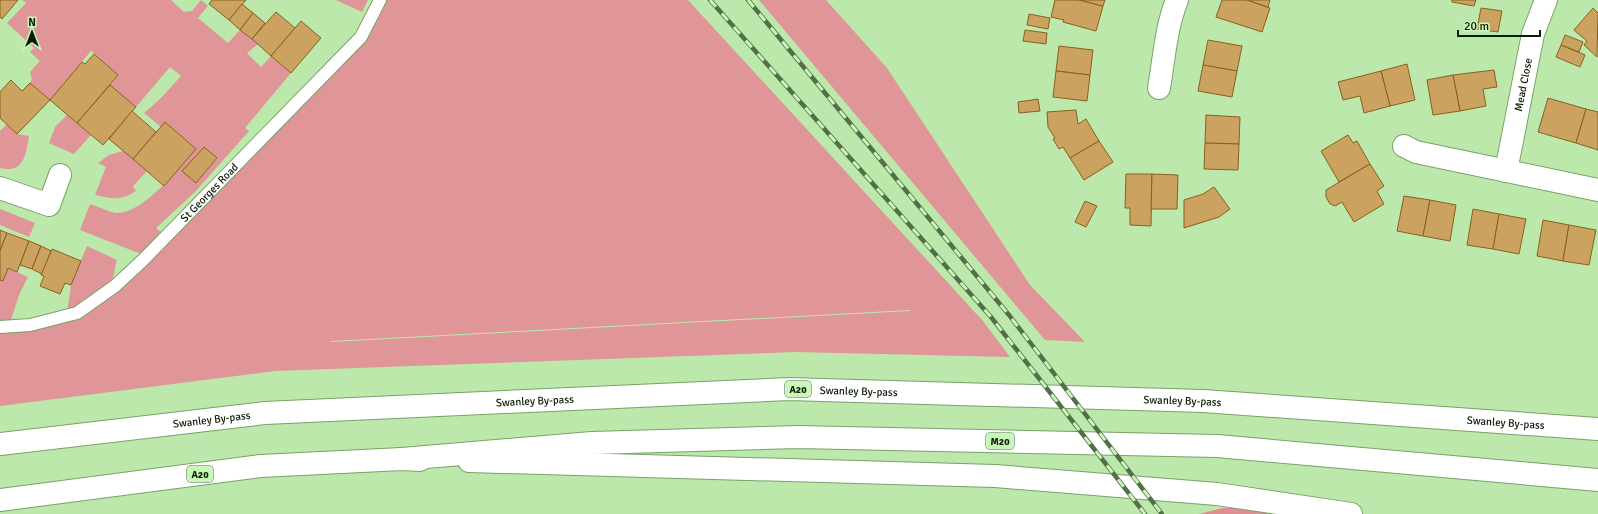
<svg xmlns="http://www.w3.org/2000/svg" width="1598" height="514" font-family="Signika,sans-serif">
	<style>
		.green { fill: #e09598; fill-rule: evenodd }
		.forest { fill: #df8f92 }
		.building { fill: #cca260; stroke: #87611d }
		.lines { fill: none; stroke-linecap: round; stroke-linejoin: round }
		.service-casing { stroke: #78a267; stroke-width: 14 }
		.minor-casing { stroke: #78a267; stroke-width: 24 }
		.trunk-casing { stroke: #78a267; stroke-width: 24 }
		.motorway-casing { stroke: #78a267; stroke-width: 24 }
		.service { stroke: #fff; stroke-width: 12 }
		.minor { stroke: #fff; stroke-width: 22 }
		.trunk { stroke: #fff; stroke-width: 22 }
		.motorway { stroke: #fff; stroke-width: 22 }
		.rail-casing { stroke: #536f48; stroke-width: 4.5 }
		.rail { stroke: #c9f7b8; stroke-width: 3; stroke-dasharray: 9; stroke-linecap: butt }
		.labels { text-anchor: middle; stroke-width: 3; stroke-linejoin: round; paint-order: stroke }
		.shield { fill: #c9f7b8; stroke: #445e3b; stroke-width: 1 }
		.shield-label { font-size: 10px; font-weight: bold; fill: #0b1c05 }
		.street-label { font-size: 11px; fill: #0b1c05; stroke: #c9f7b8 }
	</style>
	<rect width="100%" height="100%" fill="#bce9ab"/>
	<!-- green -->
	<g class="green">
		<path d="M22,0H171L184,12L192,11L201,0L208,6L198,18L228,43L240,30L258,44L247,53L261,67L271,56L291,73L245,128L249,131L195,192L156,228L162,233L141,254L80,230L90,204C97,206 111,213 117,213C144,213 179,168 195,149L161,127L144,113L160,99L181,76L170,67L136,107L110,85L118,75L91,51L50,100L30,83L32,79L30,72L40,61L30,52L34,48L7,23L26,3ZM204,147L217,159L196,183L183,171Z"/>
		<path d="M336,0H368L362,12Z"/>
		<path d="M385,0H688L983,321L1010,357L795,352L275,371L0,406V329L78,318L320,86ZM910,310V311L331,342V341Z"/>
		<path d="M759,0H826L887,68L1030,285L1085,342L1045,340Z"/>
		<path d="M67,115L91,135L74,154L49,143L55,127Z"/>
		<path d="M7,124L17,134L29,136C26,154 24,174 0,168V131Z"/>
		<path d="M123,151L147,171L133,186L136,191C120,201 113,199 95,195L106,167L98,163L109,155Z"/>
		<path d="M0,209L35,223L29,237L0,225Z"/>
		<path d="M87,246L117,260C114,268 115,276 110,284C106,291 75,307 67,313L71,285Z"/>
		<path d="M8,268L28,277L19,295L10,323H0V280L3,281Z"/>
	</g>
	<!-- forest -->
	<path class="forest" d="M1223,508H1235L1272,514H1199Z"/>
	<!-- building -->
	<g class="building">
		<path d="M0,0H18L2,19L0,17Z"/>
		<path d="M212,0H246L229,20L209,4Z"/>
		<path d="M1055,0H1079L1103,6L1096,31L1063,22L1064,20L1051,17Z"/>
		<path d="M1079,0H1105L1103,6Z"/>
		<path d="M1222,0H1247L1270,8L1262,32L1216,17Z"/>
		<path d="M1247,0H1270L1268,7Z"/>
		<path d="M1452,0H1476L1474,6L1452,2Z"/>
		<path d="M242,4L253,13L240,30L229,20Z"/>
		<path d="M1481,8L1502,11L1498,32L1477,29Z"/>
		<path d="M1593,8L1598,13L1597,57L1584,45L1587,41L1574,30Z"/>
		<path d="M276,12L295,28L271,56L252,39Z"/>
		<path d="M253,13L265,23L252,39L240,30Z"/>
		<path d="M1029,14L1050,18L1048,29L1027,25Z"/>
		<path d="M301,21L321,38L291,73L271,56Z"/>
		<path d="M1025,30L1047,33L1046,44L1023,41Z"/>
		<path d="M1565,35L1583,42L1579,52L1561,45Z"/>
		<path d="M1208,40L1242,46L1237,71L1203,65Z"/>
		<path d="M1561,45L1585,55L1580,67L1556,57Z"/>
		<path d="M1059,46L1093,50L1090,75L1056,71Z"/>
		<path d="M94,54L118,75L77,123L50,100L82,62L85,64Z"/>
		<path d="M1407,64L1415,100L1390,106L1381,71Z"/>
		<path d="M1203,65L1237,71L1232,97L1198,91Z"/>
		<path d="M1494,70L1497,87L1483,89L1486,106L1460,111L1453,75Z"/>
		<path d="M1056,71L1090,75L1087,101L1053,97Z"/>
		<path d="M1381,71L1390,106L1364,113L1360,96L1343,100L1338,82Z"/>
		<path d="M1453,75L1460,111L1433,115L1427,80Z"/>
		<path d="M11,80L22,91L30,83L50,100L17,134L0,118V92Z"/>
		<path d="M110,85L136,107L103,145L77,123Z"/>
		<path d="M1548,98L1586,109L1576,143L1538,132Z"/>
		<path d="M1038,99L1040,111L1019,113L1018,102Z"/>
		<path d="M1586,109L1598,112V150L1576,143Z"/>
		<path d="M1076,110L1078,124L1086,119L1099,141L1070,158L1063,147L1059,149L1053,139L1055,138L1048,127L1047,112Z"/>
		<path d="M132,111L156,132L133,159L109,139Z"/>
		<path d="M1206,115L1240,117L1239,144L1205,143Z"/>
		<path d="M165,122L196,149L164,186L133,159Z"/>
		<path d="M1348,135L1353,143L1357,141L1370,164L1339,182L1321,151Z"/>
		<path d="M1099,141L1113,162L1084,180L1070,158Z"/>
		<path d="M1205,143L1239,144L1238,170L1204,169Z"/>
		<path d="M204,147L217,158L196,183L182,171Z"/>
		<path d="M1370,164L1384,186L1377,191L1384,204L1354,222L1342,202L1335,206L1330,204L1326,197V190Z"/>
		<path d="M1126,174H1152L1151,226L1130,225V208H1125Z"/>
		<path d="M1152,174L1178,175L1177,209H1151Z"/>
		<path d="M1214,187L1230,209L1219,217L1184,228V200L1203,194Z"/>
		<path d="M1404,196L1430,200L1423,236L1397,231Z"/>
		<path d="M1430,200L1456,205L1450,241L1423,236Z"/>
		<path d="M1085,201L1097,206L1086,227L1075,222Z"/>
		<path d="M1473,209L1499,214L1493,249L1467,245Z"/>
		<path d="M1499,214L1526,219L1519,254L1493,249Z"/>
		<path d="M1543,220L1569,225L1563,261L1537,256Z"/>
		<path d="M1569,225L1596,230L1589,265L1563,261Z"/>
		<path d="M0,230L7,233L0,251Z"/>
		<path d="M7,233L29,241L17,272L8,268L3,281L0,280V251Z"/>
		<path d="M29,241L41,246L32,269L20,265Z"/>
		<path d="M41,246L51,251L42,274L32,269Z"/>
		<path d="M52,249L81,261L71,285L65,283L60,294L40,286L44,276L41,275Z"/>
	</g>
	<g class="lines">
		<!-- service casing -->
		<g class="service-casing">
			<g id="service">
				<path id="s1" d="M0,327L30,325L77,313L115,286L143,260L361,37L380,0"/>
			</g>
		</g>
		<!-- minor casing -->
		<g class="minor-casing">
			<g id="minor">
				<path d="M1159,88C1164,59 1166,27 1177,0"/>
				<path d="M1404,146L1416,152L1598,190"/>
				<path id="s2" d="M1506,171L1533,34L1546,0"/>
				<path d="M0,188L49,205L60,175"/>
			</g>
		</g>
		<!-- trunk casing -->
		<g class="trunk-casing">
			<g id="trunk">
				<path id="s3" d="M0,444L265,413L789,389L1203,401L1598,429"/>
				<path d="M469,461L995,476L1217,494L1351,514"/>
				<path d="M0,500L261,466L402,459L420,460"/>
			</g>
		</g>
		<!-- motorway casing -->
		<g class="motorway-casing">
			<path id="motorway" d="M402,459L592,443L798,437L1217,446L1598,480"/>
		</g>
		<!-- service -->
		<use href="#service" class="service"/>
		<!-- minor -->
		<use href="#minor" class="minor"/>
		<!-- trunk -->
		<use href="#trunk" class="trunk"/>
		<!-- motorway -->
		<use href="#motorway" class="motorway"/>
		<!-- rail casing -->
		<g class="rail-casing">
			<g id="rail">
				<path d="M710,0L991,317L1145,514"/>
				<path d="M748,0L1009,315L1162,514"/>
			</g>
		</g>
		<!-- rail -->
		<use href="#rail" class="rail"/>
	</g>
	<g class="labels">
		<!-- shield labels -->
		<g class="shield">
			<rect x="785" y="381" width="26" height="16" rx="3"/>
			<rect x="986" y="433" width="28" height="16" rx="3"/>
			<rect x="187" y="466" width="26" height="16" rx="3"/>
		</g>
		<g class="shield-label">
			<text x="798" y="393">A20</text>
			<text x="1000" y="445">M20</text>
			<text x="200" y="478">A20</text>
		</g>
		<!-- street labels -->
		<g class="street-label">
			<text dy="4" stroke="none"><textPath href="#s2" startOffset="88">Mead Close</textPath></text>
			<text dy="4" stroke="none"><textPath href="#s1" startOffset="258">St Georges Road</textPath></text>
			<text dy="4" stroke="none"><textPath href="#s3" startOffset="861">Swanley By-pass</textPath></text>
			<text dy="4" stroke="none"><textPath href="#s3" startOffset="537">Swanley By-pass</textPath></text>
			<text dy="4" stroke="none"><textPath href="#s3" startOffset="1185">Swanley By-pass</textPath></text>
			<text dy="4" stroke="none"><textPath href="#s3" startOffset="213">Swanley By-pass</textPath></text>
			<text dy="4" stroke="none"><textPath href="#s3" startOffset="1509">Swanley By-pass</textPath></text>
		</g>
	</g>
	<!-- north arrow -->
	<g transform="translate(32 32)" stroke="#c9f7b8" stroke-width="3" paint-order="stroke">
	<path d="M0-3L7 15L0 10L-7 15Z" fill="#0b1c05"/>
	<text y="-6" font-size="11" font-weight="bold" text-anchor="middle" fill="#0b1c05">N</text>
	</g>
	<!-- scale -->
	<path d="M1458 30v6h82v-6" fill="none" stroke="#0b1c05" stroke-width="2"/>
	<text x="1464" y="30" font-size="12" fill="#0b1c05" stroke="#c9f7b8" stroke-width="3" paint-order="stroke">20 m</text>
</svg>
